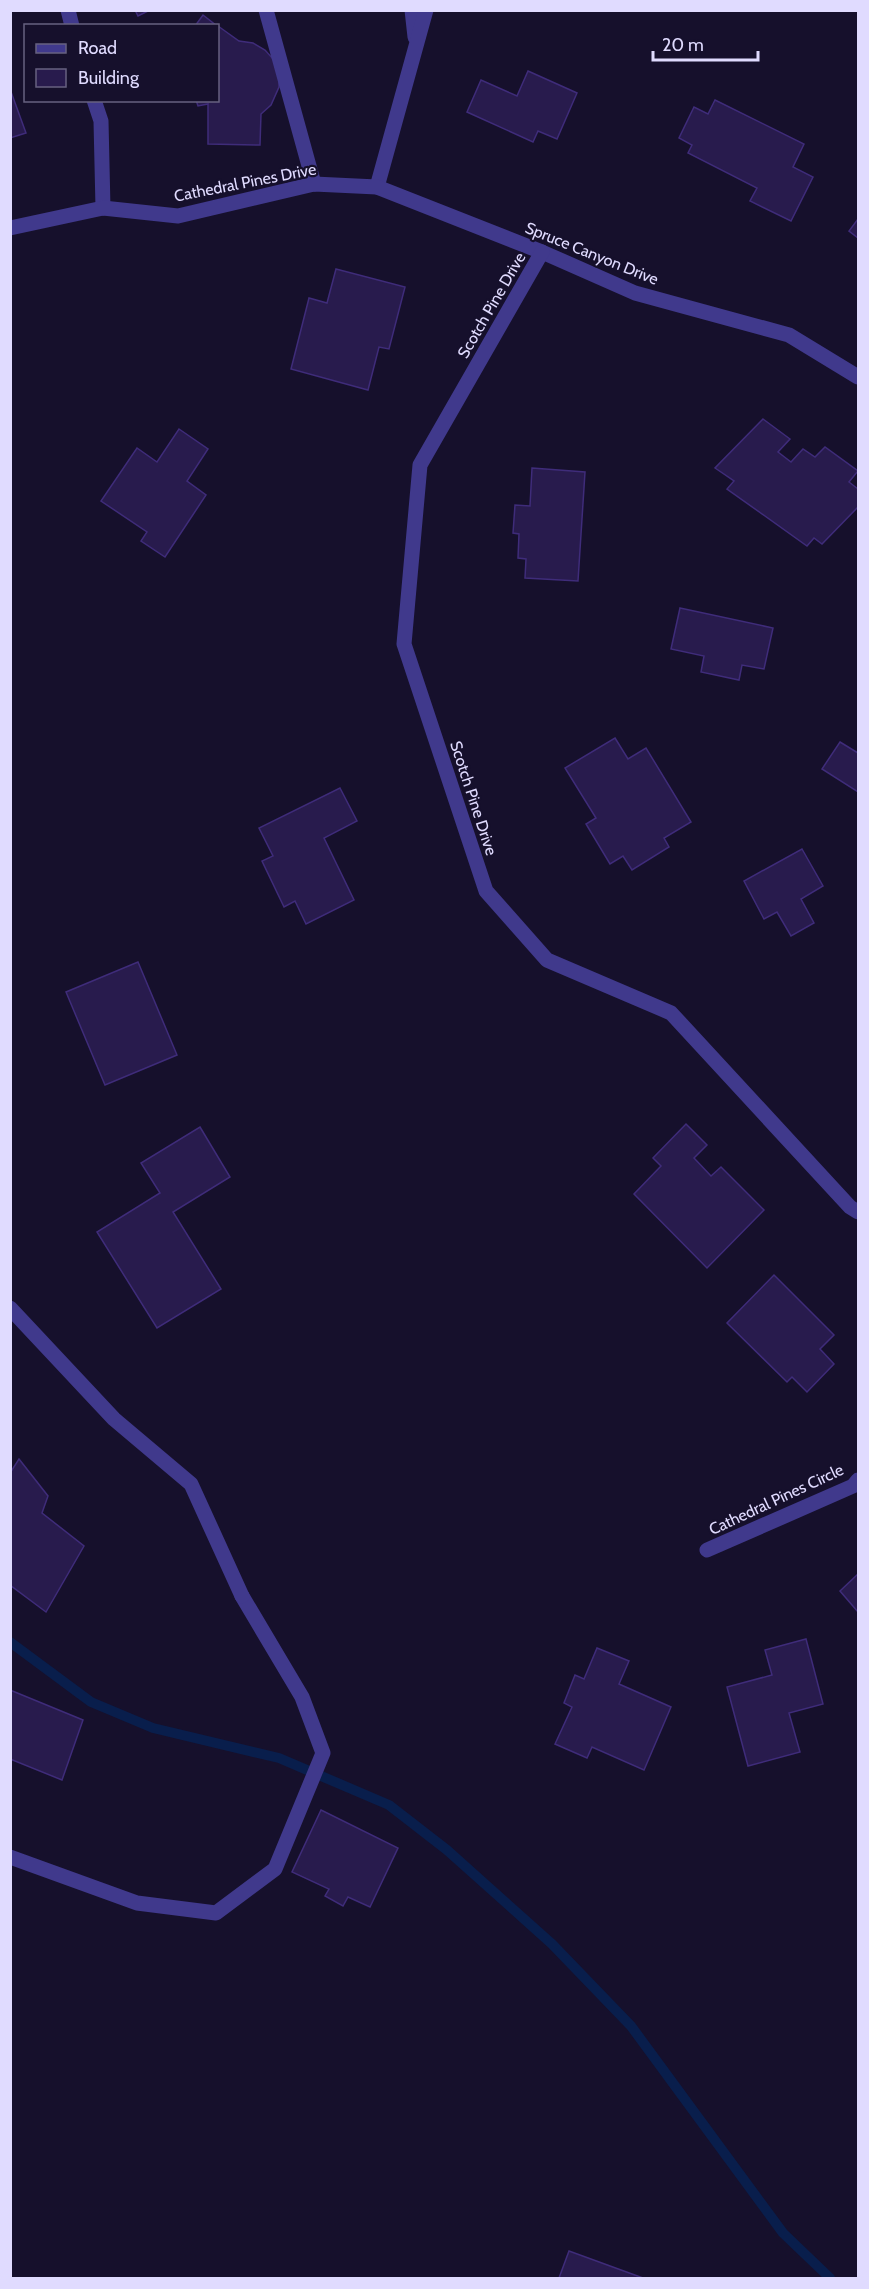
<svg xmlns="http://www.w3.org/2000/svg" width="869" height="2289" font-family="Cabin,sans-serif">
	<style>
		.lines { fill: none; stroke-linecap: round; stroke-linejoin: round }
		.stream { stroke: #091e4c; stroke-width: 10 }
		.building { fill: #281b4d; stroke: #3f2c7a; stroke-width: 1.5 }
		.service { stroke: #40398c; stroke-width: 15 }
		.minor { stroke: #40398c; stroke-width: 15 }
		.labels { text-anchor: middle; stroke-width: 4.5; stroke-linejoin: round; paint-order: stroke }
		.street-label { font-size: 16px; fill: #e0dbff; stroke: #16102c }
	</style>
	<rect width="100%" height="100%" fill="#16102c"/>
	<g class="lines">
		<!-- stream -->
		<path class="stream" d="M10,1642L91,1702L153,1728L279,1758L389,1805L447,1850L552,1944L631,2026L783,2233L830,2278"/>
	</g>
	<!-- building -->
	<g class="building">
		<path d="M135,10H150L138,16Z"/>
		<path d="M203,15L217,26H195Z"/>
		<path d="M218,26L239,41L253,43L265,50L274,60L279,80V87L271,105L261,114L260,145L208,144V104L198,106L196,100H218Z"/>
		<path d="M528,71L577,93L557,139L538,131L533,142L467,112L481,80L517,96Z"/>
		<path d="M10,89L26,133L10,138Z"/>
		<path d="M715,100L804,144L793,167L813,177L791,221L750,201L757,188L688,153L692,145L679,138L694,107L708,114Z"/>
		<path d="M858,219V238L849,231Z"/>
		<path d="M336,269L405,287L389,349L379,347L368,390L291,369L309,298L327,303Z"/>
		<path d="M763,419L790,439L778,452L791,462L803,449L815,457L825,447L858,471L849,482L858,489V507L822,544L814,538L807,546L727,489L734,481L715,468Z"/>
		<path d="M179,429L208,449L187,481L206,495L165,557L141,541L147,532L101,501L137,448L157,462Z"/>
		<path d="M532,468L585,472L578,581L525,578L526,559L518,558L519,534L513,533L515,505L530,506Z"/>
		<path d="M680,608L773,628L764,669L742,665L739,680L701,672L704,656L671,649Z"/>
		<path d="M615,738L628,759L646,748L691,822L664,838L669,847L632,870L623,856L610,864L586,824L596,818L565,768Z"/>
		<path d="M840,742L858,753V792L822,769Z"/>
		<path d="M340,788L357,821L324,838L354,900L306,924L295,901L284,907L262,861L273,856L259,828Z"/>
		<path d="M802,849L823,886L801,899L814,923L791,936L777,912L764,919L744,881Z"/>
		<path d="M138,962L177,1055L105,1085L66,992Z"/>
		<path d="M686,1124L707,1145L694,1158L711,1176L721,1167L764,1210L707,1268L634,1194L661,1166L653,1158Z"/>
		<path d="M200,1127L230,1177L173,1212L221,1289L157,1328L97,1232L160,1193L141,1163Z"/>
		<path d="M774,1275L834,1335L820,1349L834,1364L807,1392L792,1377L787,1382L727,1323Z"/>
		<path d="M19,1459L48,1496L42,1513L84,1546L46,1612L10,1585V1473Z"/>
		<path d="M858,1574V1612L840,1591Z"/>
		<path d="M806,1639L823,1704L789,1713L800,1752L748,1766L727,1687L772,1675L765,1650Z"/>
		<path d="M597,1648L629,1661L619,1684L671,1707L644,1770L592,1747L587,1758L555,1744L572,1707L564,1703L575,1675L584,1679Z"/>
		<path d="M10,1690L83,1720L62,1780L10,1759Z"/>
		<path d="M321,1810L398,1848L370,1907L348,1897L343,1906L325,1896L329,1889L292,1872Z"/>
		<path d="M569,2251L643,2278H559Z"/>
	</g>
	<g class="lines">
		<!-- service -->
		<path class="service" d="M10,1857L137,1903L216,1913L275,1869L323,1753L302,1697L242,1596"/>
		<!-- minor -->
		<g class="minor">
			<path d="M68,10L72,26"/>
			<path d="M266,10L314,184"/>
			<path d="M412,10L415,37"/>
			<path d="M94,100L101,121L103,208"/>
			<path d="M377,187L426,10"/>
			<path d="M10,228L103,208L178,216L314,184L377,187L542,252L635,293L789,335L858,377"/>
			<path d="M542,252L420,465L404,644L486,891L547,960L671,1013L850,1207L858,1212"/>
			<path d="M10,1308L114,1419L191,1484L242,1596"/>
			<path d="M707,1550L853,1486L858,1480"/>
		</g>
	</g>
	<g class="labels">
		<!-- street labels -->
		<g class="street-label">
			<text transform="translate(245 182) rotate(-11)" y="6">Cathedral Pines Drive</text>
			<text transform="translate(592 253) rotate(22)" y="6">Spruce Canyon Drive</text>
			<text transform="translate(491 305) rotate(-60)" y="6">Scotch Pine Drive</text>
			<text transform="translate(474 798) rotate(72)" y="6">Scotch Pine Drive</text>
			<text transform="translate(776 1499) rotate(-25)" y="6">Cathedral Pines Circle</text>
		</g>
	</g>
	<!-- border -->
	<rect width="869" height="2289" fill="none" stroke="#e0dbff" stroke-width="24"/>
	<!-- legend -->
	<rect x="24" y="24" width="195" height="78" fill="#16102c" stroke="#676180" stroke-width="1.5"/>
	<rect x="36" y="44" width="30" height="9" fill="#40398c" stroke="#676180" stroke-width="1.5"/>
	<text x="78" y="54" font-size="18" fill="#e0dbff">Road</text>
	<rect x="36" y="69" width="30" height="18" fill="#281b4d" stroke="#676180" stroke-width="1.5"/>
	<text x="78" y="84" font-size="18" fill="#e0dbff">Building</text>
	<!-- scale -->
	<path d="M653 51v9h105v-9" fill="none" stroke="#e0dbff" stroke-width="3"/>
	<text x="662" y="51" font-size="18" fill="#e0dbff" stroke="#16102c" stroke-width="4.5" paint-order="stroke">20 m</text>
</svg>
